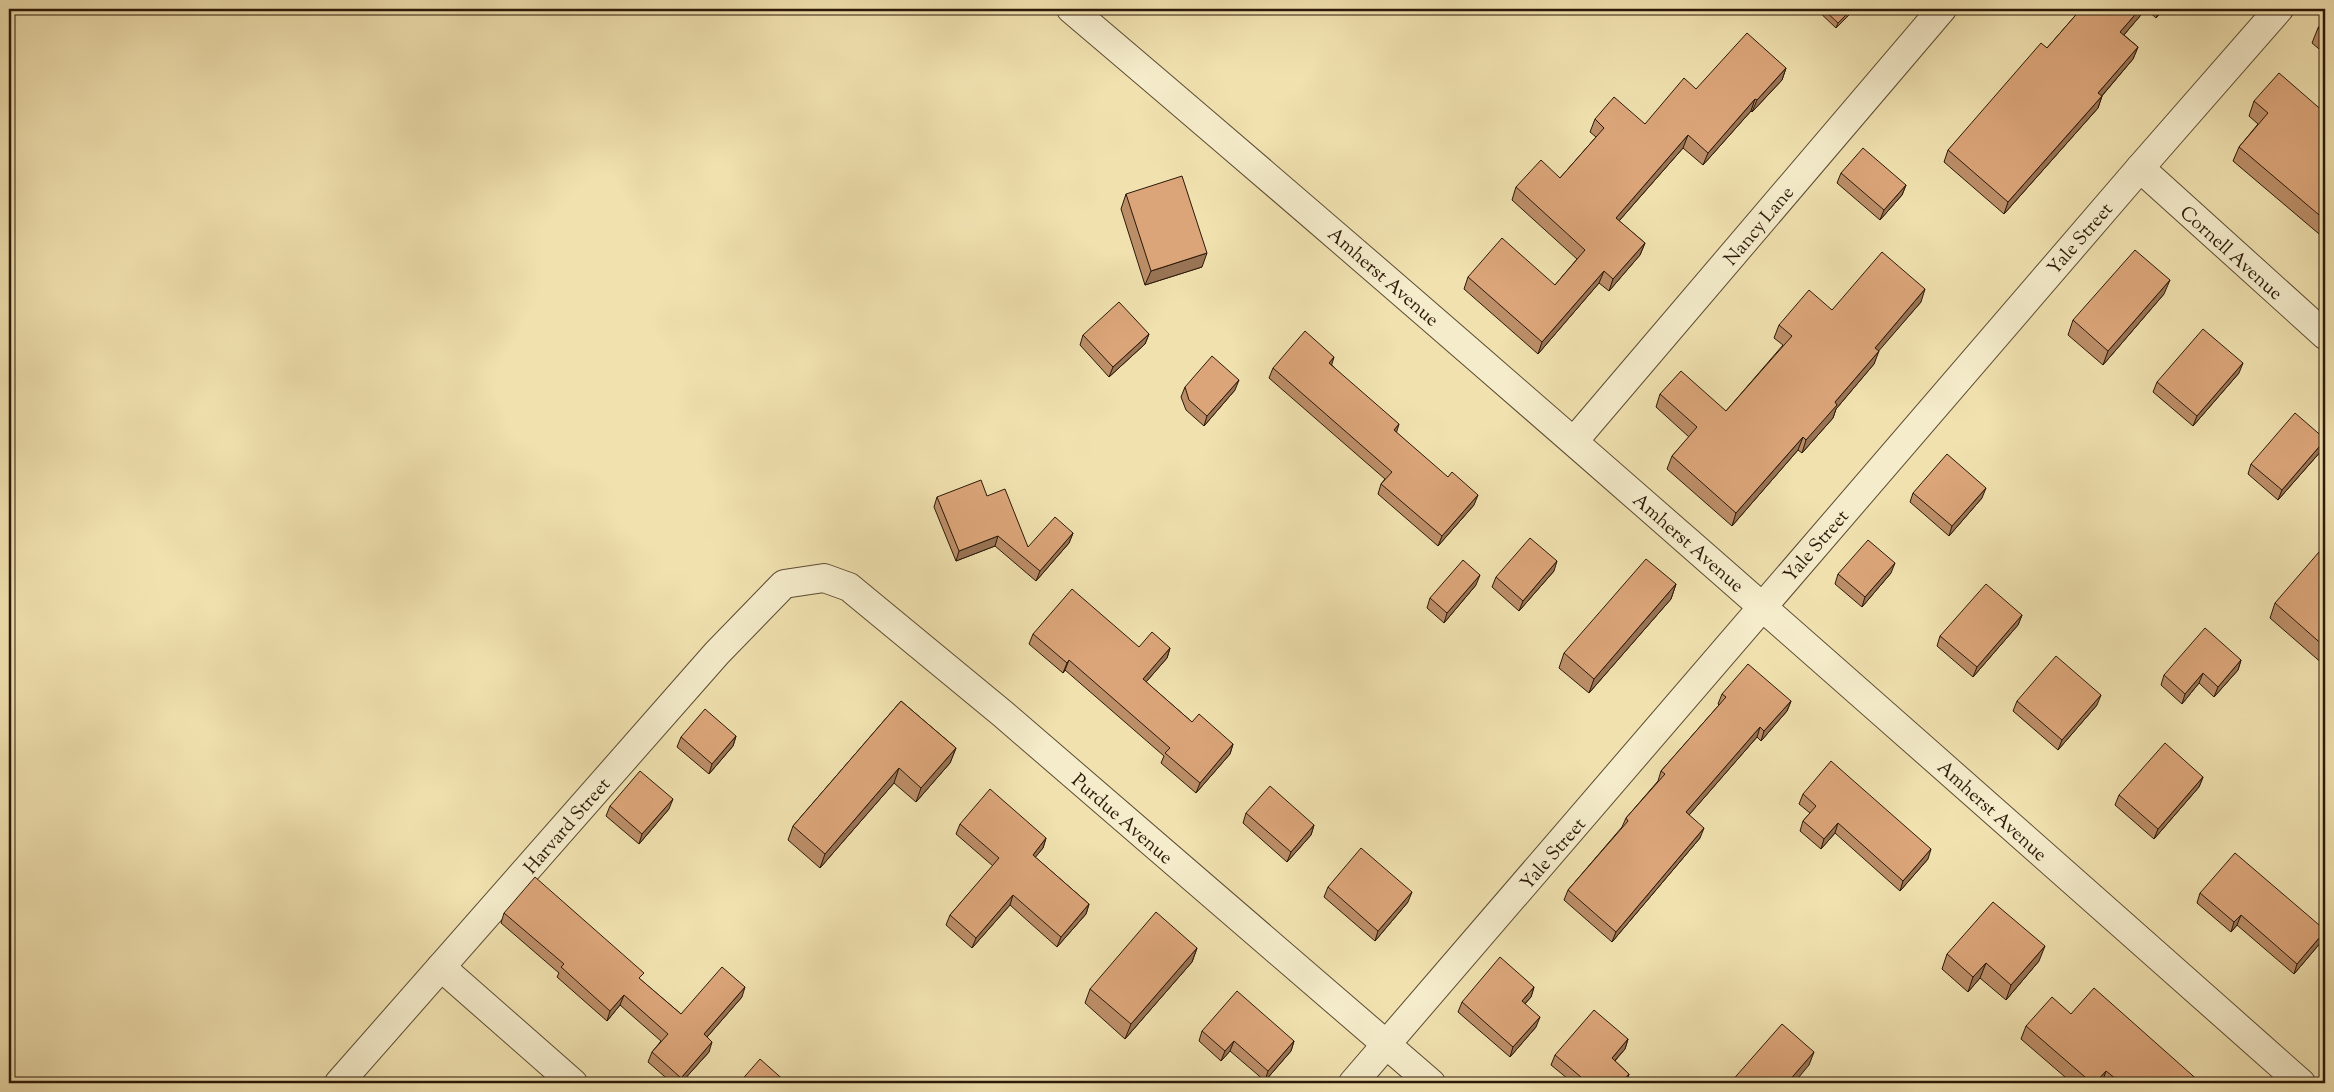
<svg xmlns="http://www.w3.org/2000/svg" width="2334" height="1092" font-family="'Sorts Mill Goudy',serif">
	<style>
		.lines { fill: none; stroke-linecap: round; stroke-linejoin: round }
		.minor-casing { stroke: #5c4b32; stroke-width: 30 }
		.minor { stroke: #f5eccb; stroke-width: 28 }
		.wall { fill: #bc8e68; stroke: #2b1908 }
		.shaded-wall { fill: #997455; stroke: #2b1908 }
		.building { fill: #dba579; stroke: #2b1908 }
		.labels { text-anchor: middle; stroke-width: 4; stroke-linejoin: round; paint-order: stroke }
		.street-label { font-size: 19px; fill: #2b1908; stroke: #f5eccb }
	</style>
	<rect width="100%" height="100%" fill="#f0e1af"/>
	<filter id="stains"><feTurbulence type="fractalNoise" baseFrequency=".004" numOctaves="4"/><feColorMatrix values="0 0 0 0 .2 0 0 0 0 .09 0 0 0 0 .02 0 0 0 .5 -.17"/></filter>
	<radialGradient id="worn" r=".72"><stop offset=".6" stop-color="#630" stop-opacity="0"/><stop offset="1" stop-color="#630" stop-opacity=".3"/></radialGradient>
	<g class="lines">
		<!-- minor casing -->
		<g class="minor-casing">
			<g id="minor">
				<path d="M1071,9C1486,361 1894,722 2301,1083"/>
				<path d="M2140,168L2325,335"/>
				<path d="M1574,441L1942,9"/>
				<path d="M441,967L573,1083"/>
				<path d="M339,1083L717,653L784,584L824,578L849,587L1003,714L1431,1083"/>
				<path d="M1353,1083L2140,168L2279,9"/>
			</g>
		</g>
		<!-- minor -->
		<use href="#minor" class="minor"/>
	</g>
	<!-- wall -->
	<g class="wall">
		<path d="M1816,9H1853V11L1836,28Z"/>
		<path d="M2081,9H2164L2156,18L2146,9L2124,35L2138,47L2133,59L2102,96L2098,108L2004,214L1944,162L1948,150L2047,48Z"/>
		<path d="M2325,19V54L2312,43L2318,28Z"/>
		<path d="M1786,68L1782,80L1752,112L1751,111L1703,165L1683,148L1619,221L1645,243L1640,255L1609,291L1599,283L1538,354L1464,289L1468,277L1555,285L1577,259L1512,200L1516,187L1560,178L1596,137L1590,132L1595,119L1645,124L1696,89Z"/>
		<path d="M2254,101L2325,113V239L2233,161L2239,147L2258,124L2249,116Z"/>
		<path d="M1841,173L1906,185L1902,195L1880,220L1837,183Z"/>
		<path d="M1126,194L1202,267L1145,285L1121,209Z"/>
		<path d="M2164,294L2103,365L2068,335L2073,320Z"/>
		<path d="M1921,302L1878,351L1874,364L1836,409L1833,418L1802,453L1798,450L1732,526L1667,469L1672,456L1689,437L1656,407L1660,394L1726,411L1783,345L1774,338L1779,325L1832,310Z"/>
		<path d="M1149,334L1145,344L1109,377L1080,345L1083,335Z"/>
		<path d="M1332,365L1396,432L1474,505L1438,546L1378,494L1381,484L1385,479L1269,378L1273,368Z"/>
		<path d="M2239,373L2193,426L2153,392L2157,382Z"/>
		<path d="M1185,387L1235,390L1204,426L1186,410L1181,397Z"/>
		<path d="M2325,439V442L2322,450L2278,500L2248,474L2251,464Z"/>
		<path d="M1913,493L1982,498L1949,536L1910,502Z"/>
		<path d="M987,496L1028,547L1073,533L1069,543L1036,581L995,546L956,561L934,507L937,497Z"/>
		<path d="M2325,557V680L2320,676L2324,665L2270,618L2275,603Z"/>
		<path d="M1554,571L1519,611L1492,587L1496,577Z"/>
		<path d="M1891,573L1862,607L1835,584L1838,574Z"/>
		<path d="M1676,584L1671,599L1589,693L1559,668L1564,653Z"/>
		<path d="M1476,585L1444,623L1427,608L1430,598Z"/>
		<path d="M2022,615L2018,625L1973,677L1937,646L1940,636Z"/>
		<path d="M1033,634L1139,647L1170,648L1167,658L1146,682L1192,722L1233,744L1230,754L1196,793L1161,763L1164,756L1065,670L1063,673L1029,644Z"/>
		<path d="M2241,660L2238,670L2214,697L2199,683L2182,704L2161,685L2164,675Z"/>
		<path d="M1722,694L1791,701L1787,711L1761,741L1757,737L1689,815L1700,838L1612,942L1564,900L1568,890L1622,827L1626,818L1658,781L1661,771L1719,705L1718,704Z"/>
		<path d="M901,701L956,748L950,763L916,802L894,783L820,868L788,840L793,826Z"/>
		<path d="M2017,701L2097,705L2058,750L2013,711Z"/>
		<path d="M736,736L733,746L709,774L677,747L681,737Z"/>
		<path d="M2203,777L2199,787L2154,839L2115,805L2119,795Z"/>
		<path d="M1803,794L1928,859L1900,891L1835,833L1821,849L1800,831L1803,821L1810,813L1799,804Z"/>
		<path d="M610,806L669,809L639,844L606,816Z"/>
		<path d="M1246,813L1314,825L1311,835L1287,862L1243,823Z"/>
		<path d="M960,824L1046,838L1043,848L1035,857L1089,904L1086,914L1057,947L1010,905L972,948L946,925L950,915L993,866L956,834Z"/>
		<path d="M1328,887L1408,902L1375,941L1324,897Z"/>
		<path d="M2200,893L2322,941L2294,974L2237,925L2231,932L2197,903Z"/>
		<path d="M504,913L641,980L681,1014L742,997L707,1037L709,1052L681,1083H672L648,1062L652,1052L661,1041L620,1005L607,1021L557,977L559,973L501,923Z"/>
		<path d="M1197,948L1192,962L1125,1039L1085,1003L1090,989Z"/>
		<path d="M1947,954L2039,961L2006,1000L1980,978L1968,992L1942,969Z"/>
		<path d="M1534,987L1531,997L1525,1004L1536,1027L1510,1057L1458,1012L1462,1002Z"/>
		<path d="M2071,1014L2201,1083H2072L2021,1039L2026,1026Z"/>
		<path d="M1202,1031L1294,1041L1291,1051L1265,1081L1230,1051L1221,1061L1199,1041Z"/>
		<path d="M1628,1039L1625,1049L1615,1061L1629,1074L1626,1083H1573L1551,1065L1555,1055Z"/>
	</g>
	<!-- shaded-wall -->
	<g class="shaded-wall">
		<path d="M1852,9H1853V11L1836,28L1838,23Z"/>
		<path d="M2140,9H2146L2116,44L2120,32Z"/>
		<path d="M2160,9H2164L2156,18Z"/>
		<path d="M2138,47L2133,59L2094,105L2098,93Z"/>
		<path d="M1786,68L1782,80L1752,112L1757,100Z"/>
		<path d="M2102,96L2098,108L2004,214L2008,202Z"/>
		<path d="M1755,99L1751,111L1703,165L1708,153Z"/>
		<path d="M1688,135L1683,148L1611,230L1616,218Z"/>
		<path d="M1906,185L1902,195L1880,220L1884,210Z"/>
		<path d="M1645,243L1640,255L1609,291L1613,279Z"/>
		<path d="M1207,253L1202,267L1145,285L1151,271Z"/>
		<path d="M1604,271L1599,283L1538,354L1542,342Z"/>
		<path d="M2170,280L2164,294L2103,365L2108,351Z"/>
		<path d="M1925,289L1921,302L1870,361L1875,348Z"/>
		<path d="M1149,334L1145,344L1109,377L1113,367Z"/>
		<path d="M1879,351L1874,364L1836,409L1833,418L1802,453L1806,440L1835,402Z"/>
		<path d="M1334,357L1331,367L1329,363Z"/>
		<path d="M2243,363L2239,373L2193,426L2197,416Z"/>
		<path d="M1239,380L1235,390L1204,426L1207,416Z"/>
		<path d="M1399,424L1396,434L1394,430Z"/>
		<path d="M1803,437L1798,450L1732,526L1736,513Z"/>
		<path d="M2325,440L2322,450L2278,500L2282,490Z"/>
		<path d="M1986,488L1982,498L1949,536L1952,526Z"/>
		<path d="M1478,495L1474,505L1438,546L1442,536Z"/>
		<path d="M1073,533L1069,543L1036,581L1040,571Z"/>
		<path d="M998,536L995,546L956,561L959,551Z"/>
		<path d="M1557,561L1554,571L1519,611L1523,601Z"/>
		<path d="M1895,563L1891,573L1862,607L1865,597Z"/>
		<path d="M1480,575L1476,585L1444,623L1447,613Z"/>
		<path d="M1676,584L1671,599L1589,693L1594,679Z"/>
		<path d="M2022,615L2018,625L1973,677L1977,667Z"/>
		<path d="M1170,648L1167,658L1140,689L1143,679Z"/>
		<path d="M1069,660L1065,670L1063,673L1067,663Z"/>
		<path d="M2241,660L2238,670L2214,697L2218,687Z"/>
		<path d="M2203,673L2199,683L2182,704L2185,694Z"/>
		<path d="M2101,695L2097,705L2058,750L2062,740Z"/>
		<path d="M1791,701L1787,711L1761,741L1764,731Z"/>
		<path d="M1760,727L1757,737L1683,822L1686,812Z"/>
		<path d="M736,736L733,746L709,774L712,764Z"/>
		<path d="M1233,744L1230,754L1196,793L1200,783Z"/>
		<path d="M956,748L950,763L916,802L921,788Z"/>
		<path d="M899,768L894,783L820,868L825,854Z"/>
		<path d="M2203,777L2199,787L2154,839L2158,829Z"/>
		<path d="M673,799L669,809L639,844L642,834Z"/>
		<path d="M1838,823L1835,833L1821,849L1824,839Z"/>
		<path d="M1314,825L1311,835L1287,862L1291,852Z"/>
		<path d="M1704,828L1700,838L1612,942L1616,932Z"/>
		<path d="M1046,838L1043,848L1029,865L1033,855Z"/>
		<path d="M1931,849L1928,859L1900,891L1903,881Z"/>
		<path d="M1412,892L1408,902L1375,941L1378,931Z"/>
		<path d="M1013,895L1010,905L972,948L976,938Z"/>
		<path d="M1089,904L1086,914L1057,947L1061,937Z"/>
		<path d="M2241,915L2237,925L2231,932L2234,922Z"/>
		<path d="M2325,931L2322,941L2294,974L2297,964Z"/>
		<path d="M2045,946L2039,961L2006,1000L2011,985Z"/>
		<path d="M1197,948L1192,962L1125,1039L1131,1024Z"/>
		<path d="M1986,963L1980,978L1968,992L1973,977Z"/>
		<path d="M745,987L742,997L701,1044L704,1034Z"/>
		<path d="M1534,987L1531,997L1518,1011L1522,1001Z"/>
		<path d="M624,995L620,1005L607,1021L610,1011Z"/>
		<path d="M1540,1017L1536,1027L1510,1057L1513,1047Z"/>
		<path d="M1628,1039L1625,1049L1608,1068L1612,1058Z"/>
		<path d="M1234,1041L1230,1051L1221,1061L1225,1051Z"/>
		<path d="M1294,1041L1291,1051L1265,1081L1268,1071Z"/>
		<path d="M712,1042L709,1052L681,1083H679L681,1078Z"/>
		<path d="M1814,1052L1809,1065L1794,1083H1787Z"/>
		<path d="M2106,1071L2102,1083H2095Z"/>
		<path d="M1629,1074L1626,1083H1621Z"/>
	</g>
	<!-- building -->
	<g class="building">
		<path d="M1823,9H1852L1838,23Z"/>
		<path d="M2081,9H2140L2120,32L2138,47L2098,93L2102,96L2008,202L1948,150L2041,43L2047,48Z"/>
		<path d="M2325,19V35L2318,28Z"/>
		<path d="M1747,33L1786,68L1757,100L1755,99L1708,153L1688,135L1616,218L1645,243L1613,279L1604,271L1542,342L1468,277L1502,238L1555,285L1585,250L1516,187L1541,160L1560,178L1604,128L1595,119L1614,97L1645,124L1684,78L1696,89Z"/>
		<path d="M2279,73L2325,113V220L2239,147L2268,113L2254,101Z"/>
		<path d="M1863,148L1906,185L1884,210L1841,173Z"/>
		<path d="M1182,176L1207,253L1151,271L1126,194Z"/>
		<path d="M2135,250L2170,280L2108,351L2073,320Z"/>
		<path d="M1882,252L1925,289L1875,348L1879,351L1835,402L1837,405L1806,440L1803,437L1736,513L1672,456L1697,427L1660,394L1681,371L1726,411L1792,336L1779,325L1809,290L1832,310Z"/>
		<path d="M1119,302L1149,334L1113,367L1083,335Z"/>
		<path d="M2203,329L2243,363L2197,416L2157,382Z"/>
		<path d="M1305,331L1334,357L1329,363L1399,424L1394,430L1448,477L1452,472L1478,495L1442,536L1381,484L1392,472L1273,368Z"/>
		<path d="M1212,356L1239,380L1207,416L1189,400L1185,387Z"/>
		<path d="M2295,413L2325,439V440L2282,490L2251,464Z"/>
		<path d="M1947,454L1986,488L1952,526L1913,493Z"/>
		<path d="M981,480L987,496L1005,489L1028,547L1055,517L1073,533L1040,571L998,536L959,551L937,497Z"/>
		<path d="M1530,538L1557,561L1523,601L1496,577Z"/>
		<path d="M1868,540L1895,563L1865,597L1838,574Z"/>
		<path d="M2319,552L2325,557V647L2275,603Z"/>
		<path d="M1646,559L1676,584L1594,679L1564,653Z"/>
		<path d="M1463,560L1480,575L1447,613L1430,598Z"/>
		<path d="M1986,584L2022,615L1977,667L1940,636Z"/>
		<path d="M1072,589L1139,647L1152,632L1170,648L1143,679L1192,722L1199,714L1233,744L1200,783L1165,753L1170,748L1069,660L1067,663L1033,634Z"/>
		<path d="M2205,628L2241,660L2218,687L2203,673L2185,694L2164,675Z"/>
		<path d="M2056,656L2101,695L2062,740L2017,701Z"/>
		<path d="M1748,664L1791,701L1764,731L1760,727L1686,812L1704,828L1616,932L1568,890L1628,821L1626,818L1665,774L1661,771L1726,697L1722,694Z"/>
		<path d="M901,701L956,748L921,788L899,768L825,854L793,826Z"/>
		<path d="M705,709L736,736L712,764L681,737Z"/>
		<path d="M2165,743L2203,777L2158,829L2119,795Z"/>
		<path d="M1831,761L1931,849L1903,881L1838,823L1824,839L1803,821L1816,806L1803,794Z"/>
		<path d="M640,771L673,799L642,834L610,806Z"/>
		<path d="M1270,786L1314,825L1291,852L1246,813Z"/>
		<path d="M990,789L1046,838L1033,855L1089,904L1061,937L1013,895L976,938L950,915L999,858L960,824Z"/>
		<path d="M1361,848L1412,892L1378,931L1328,887Z"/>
		<path d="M2235,853L2325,930V931L2297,964L2241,915L2234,922L2200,893Z"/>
		<path d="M535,877L644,973L639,978L681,1014L722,967L745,987L704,1034L712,1042L681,1078L652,1052L668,1034L624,995L610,1011L561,967L564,964L504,913Z"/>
		<path d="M1993,902L2045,946L2011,985L1986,963L1973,977L1947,954Z"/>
		<path d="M1156,912L1197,948L1131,1024L1090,989Z"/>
		<path d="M1500,957L1534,987L1522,1001L1540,1017L1513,1047L1462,1002Z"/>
		<path d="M2094,988L2201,1083H2121L2106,1071L2095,1083H2092L2026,1026L2052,997L2071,1014Z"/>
		<path d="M1237,991L1294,1041L1268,1071L1234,1041L1225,1051L1202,1031Z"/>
		<path d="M1594,1010L1628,1039L1612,1058L1629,1074L1621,1083H1588L1555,1055Z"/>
		<path d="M1782,1024L1814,1052L1787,1083H1730Z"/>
		<path d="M760,1059L787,1083H739Z"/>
	</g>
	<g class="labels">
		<!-- street labels -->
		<g class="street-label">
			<text transform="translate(1758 225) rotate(-50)" y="7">Nancy Lane</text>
			<text transform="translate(2079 238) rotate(-49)" y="7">Yale Street</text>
			<text transform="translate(2232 252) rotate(42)" y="7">Cornell Avenue</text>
			<text transform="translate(1384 276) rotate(41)" y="7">Amherst Avenue</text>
			<text transform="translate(1689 542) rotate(41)" y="7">Amherst Avenue</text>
			<text transform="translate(1815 545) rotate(-49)" y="7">Yale Street</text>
			<text transform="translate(1993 810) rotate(42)" y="7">Amherst Avenue</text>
			<text transform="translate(1123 818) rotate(41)" y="7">Purdue Avenue</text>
			<text transform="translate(566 825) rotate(-49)" y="7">Harvard Street</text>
			<text transform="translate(1552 853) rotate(-49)" y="7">Yale Street</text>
		</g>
	</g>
	<!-- margin -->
	<rect width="2334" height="1092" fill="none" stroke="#f0e1af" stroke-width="30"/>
	<rect x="10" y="10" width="2314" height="1072" fill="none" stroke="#2b1908" stroke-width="2.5"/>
	<rect x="15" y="15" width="2304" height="1062" fill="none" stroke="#2b1908"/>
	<rect width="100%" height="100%" filter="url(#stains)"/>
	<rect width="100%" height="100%" fill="url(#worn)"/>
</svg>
